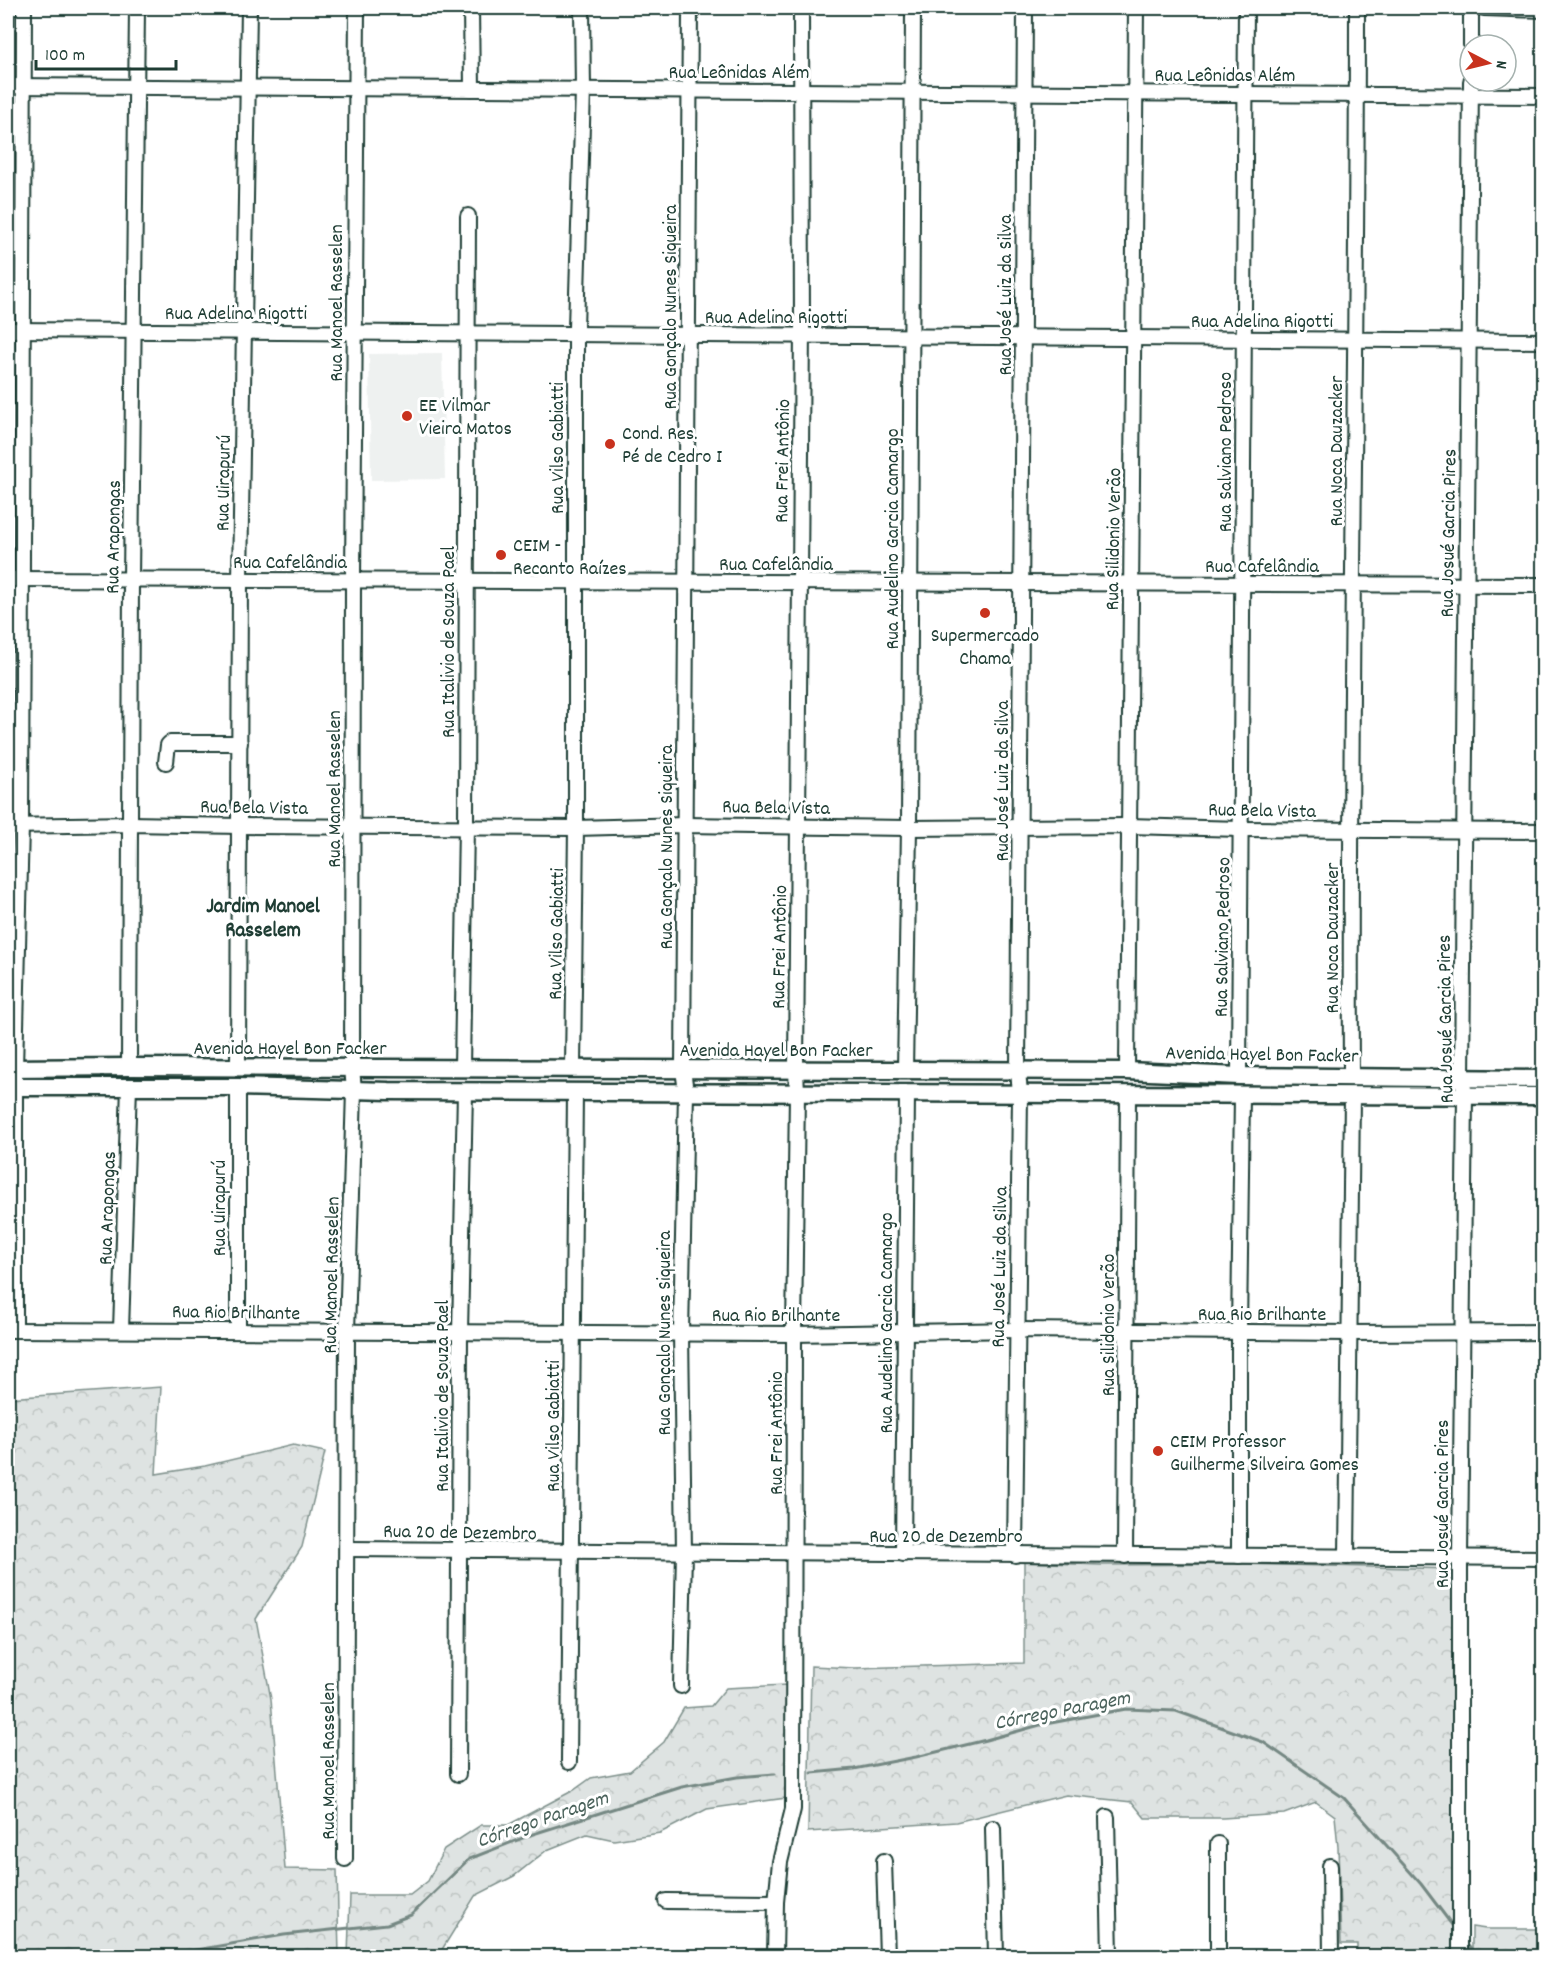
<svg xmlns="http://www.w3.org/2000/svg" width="1551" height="1964" font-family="Dekko,sans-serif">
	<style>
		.built { fill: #eef1f0 }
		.forest { fill: url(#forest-crowns); stroke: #7e908b; stroke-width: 1.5 }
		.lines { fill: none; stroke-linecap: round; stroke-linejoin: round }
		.stream { stroke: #758883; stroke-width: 3 }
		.minor-casing { stroke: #1f3d34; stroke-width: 18 }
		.major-casing { stroke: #1f3d34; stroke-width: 21 }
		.minor { stroke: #fff; stroke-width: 14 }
		.major { stroke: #fff; stroke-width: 16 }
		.poi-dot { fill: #c8321e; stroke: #fff; stroke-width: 2 }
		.labels { text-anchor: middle; stroke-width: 6; stroke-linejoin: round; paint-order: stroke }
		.street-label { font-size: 20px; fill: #1f3d34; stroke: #fff }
		.poi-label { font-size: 20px; fill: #1f3d34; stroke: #fff; text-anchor: start }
		.neighbourhood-label { font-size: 21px; font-weight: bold; fill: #1f3d34; stroke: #fff }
		.water-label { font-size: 21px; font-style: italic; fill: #4a625b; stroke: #fff }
	</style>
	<defs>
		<pattern id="forest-crowns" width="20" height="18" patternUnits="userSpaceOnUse" patternTransform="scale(1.5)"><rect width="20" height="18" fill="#dee3e2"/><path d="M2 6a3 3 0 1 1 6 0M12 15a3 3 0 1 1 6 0" fill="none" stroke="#bec4c2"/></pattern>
	</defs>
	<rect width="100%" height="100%" fill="#fff"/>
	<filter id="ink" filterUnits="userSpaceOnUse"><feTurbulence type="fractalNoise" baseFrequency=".0167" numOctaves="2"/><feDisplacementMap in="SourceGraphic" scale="12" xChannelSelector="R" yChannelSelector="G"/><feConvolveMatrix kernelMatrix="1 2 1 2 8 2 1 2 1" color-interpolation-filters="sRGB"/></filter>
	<g filter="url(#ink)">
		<!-- built -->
		<path class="built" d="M442,353L445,479L371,480L369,354Z"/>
		<!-- forest -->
		<g class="forest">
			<path d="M161,1387L156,1474L205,1466L293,1445L325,1452L302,1547L256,1619L271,1699L285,1869L337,1870L339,1956H8V1398Z"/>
			<path d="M1024,1562L1100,1565L1240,1564L1456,1569L1455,1956H1357V1944H1341L1338,1847L1335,1816L1316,1802L1284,1814L1223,1818H1145L1132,1802L1066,1795L956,1822L808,1832L811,1666L855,1668L1024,1663Z"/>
			<path d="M786,1685V1798L707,1809L660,1833L614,1840L587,1834L547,1850L514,1876L475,1896L438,1956H348L350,1895H410L428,1881L444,1849L481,1825H508L574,1790L591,1778L630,1771L664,1742L684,1708L711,1706L726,1688Z"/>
			<path d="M1472,1927L1486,1929H1543V1956H1472Z"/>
		</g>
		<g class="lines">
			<!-- stream -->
			<g class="stream">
				<path d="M812,1773L854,1769L916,1757L986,1740L1040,1725L1126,1709L1176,1711L1263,1742L1344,1798L1421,1884L1455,1929"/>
				<path d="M1465,1941L1477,1956"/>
				<path d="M161,1956L284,1935L387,1924L411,1915L469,1859L533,1834L682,1787L737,1777L775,1774"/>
			</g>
			<!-- minor casing -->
			<g class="minor-casing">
				<g id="minor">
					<path d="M471,8L472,89"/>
					<path d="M1471,8V45"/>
					<path d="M1484,8L1544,10"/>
					<path d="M8,86L1544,96"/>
					<path d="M8,330L1544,341"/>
					<path d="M8,579L1544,585"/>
					<path d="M166,762L168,745L170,743H240"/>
					<path d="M8,826L130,824L240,826L576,828L685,825L909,828L1128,826L1241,829L1544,831"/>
					<path d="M129,1067L131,580L137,8"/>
					<path d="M238,1067L240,580L249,8"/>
					<path d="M462,1068L466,826L468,216"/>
					<path d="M573,1068L576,828V328L583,90L582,8"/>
					<path d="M905,1071L909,828L913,8"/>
					<path d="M1127,1071L1136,8"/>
					<path d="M1351,1075C1349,719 1357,364 1357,8"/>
					<path d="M1239,1076L1246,8"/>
					<path d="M15,1329V1068L21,826L24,8"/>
					<path d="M8,1330L794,1334L1017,1330L1349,1333L1544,1332"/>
					<path d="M121,1330L129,1086"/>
					<path d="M238,1330V1087"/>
					<path d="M347,1549L1544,1558"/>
					<path d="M903,1554L907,1093"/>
					<path d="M1015,1555L1020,1093L1018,1071L1025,8"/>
					<path d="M1125,1556L1128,1094"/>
					<path d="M1239,1556V1332L1242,1094"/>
					<path d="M1347,1557L1352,1095"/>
					<path d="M681,1686L684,1552L681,1333L686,1092L683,1069L690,8"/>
					<path d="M569,1762L575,1092"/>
					<path d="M458,1774L460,1333L465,1091"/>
					<path d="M1107,1817L1110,1956"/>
					<path d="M993,1828L996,1956"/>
					<path d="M345,1859L347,1332L354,1090L352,1068L353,581L357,8"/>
					<path d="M884,1861L887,1956"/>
					<path d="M1330,1866L1331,1956"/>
					<path d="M666,1901L776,1902"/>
					<path d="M775,1956L776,1902L780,1862L793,1809L794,1334L797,1092L796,1070L802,328L801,8"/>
					<path d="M1218,1956V1844"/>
					<path d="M1460,1956V1558L1465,1095L1462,1078L1471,81"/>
				</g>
			</g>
			<!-- major casing -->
			<g class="major-casing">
				<g id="major">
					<path d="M8,1068L129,1067L1127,1071L1239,1076L1544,1079"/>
					<path d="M8,1087H238L389,1091L1544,1096"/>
				</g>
			</g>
			<!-- minor -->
			<use href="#minor" class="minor"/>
			<!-- major -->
			<use href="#major" class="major"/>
		</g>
	</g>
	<!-- markers -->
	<g class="poi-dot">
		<circle cx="407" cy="416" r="6"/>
		<circle cx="610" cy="444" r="6"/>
		<circle cx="501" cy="555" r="6"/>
		<circle cx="985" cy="613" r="6"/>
		<circle cx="1158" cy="1451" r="6"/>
	</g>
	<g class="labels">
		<!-- street labels -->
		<g class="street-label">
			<text x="739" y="78">Rua Leônidas Além</text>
			<text x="1225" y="81">Rua Leônidas Além</text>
			<text transform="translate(1004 295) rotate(-90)" y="7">Rua José Luiz da Silva</text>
			<text transform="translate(335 303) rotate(-90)" y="7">Rua Manoel Rasselen</text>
			<text transform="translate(669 307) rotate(-90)" y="7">Rua Gonçalo Nunes Siqueira</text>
			<text x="236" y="319">Rua Adelina Rigotti</text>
			<text x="776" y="323">Rua Adelina Rigotti</text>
			<text x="1262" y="327">Rua Adelina Rigotti</text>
			<text transform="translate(556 448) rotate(-90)" y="7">Rua Vilso Gabiatti</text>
			<text transform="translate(1335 451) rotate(-90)" y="7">Rua Noca Dauzacker</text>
			<text transform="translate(1224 452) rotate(-90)" y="7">Rua Salviano Pedroso</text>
			<text transform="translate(781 461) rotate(-89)" y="7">Rua Frei Antônio</text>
			<text transform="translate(222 483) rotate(-89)" y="7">Rua Uirapurú</text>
			<text transform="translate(1447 533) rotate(-89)" y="7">Rua Josué Garcia Pires</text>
			<text transform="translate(112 537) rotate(-89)" y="7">Rua Arapongas</text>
			<text transform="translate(891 539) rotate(-90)" y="7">Rua Audelino Garcia Camargo</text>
			<text transform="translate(1112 539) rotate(-89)" y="7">Rua Silidonio Verão</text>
			<text x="290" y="568">Rua Cafelândia</text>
			<text x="776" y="570">Rua Cafelândia</text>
			<text x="1262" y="572">Rua Cafelândia</text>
			<text transform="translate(447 642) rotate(-90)" y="7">Rua Italivio de Souza Pael</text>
			<text transform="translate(1001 781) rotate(-90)" y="7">Rua José Luiz da Silva</text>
			<text transform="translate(333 789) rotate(-90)" y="7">Rua Manoel Rasselen</text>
			<text transform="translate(254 806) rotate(1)" y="7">Rua Bela Vista</text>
			<text transform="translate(776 806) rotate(1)" y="7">Rua Bela Vista</text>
			<text transform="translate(1262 809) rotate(1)" y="7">Rua Bela Vista</text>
			<text transform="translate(665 847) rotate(-90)" y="7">Rua Gonçalo Nunes Siqueira</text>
			<text transform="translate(555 934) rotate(-89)" y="7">Rua Vilso Gabiatti</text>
			<text transform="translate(1221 937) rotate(-89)" y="7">Rua Salviano Pedroso</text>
			<text transform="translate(1331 938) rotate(-90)" y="7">Rua Noca Dauzacker</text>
			<text transform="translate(778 947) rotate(-89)" y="7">Rua Frei Antônio</text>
			<text transform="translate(1444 1019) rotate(-91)" y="7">Rua Josué Garcia Pires</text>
			<text x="290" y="1054">Avenida Hayel Bon Facker</text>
			<text x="776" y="1056">Avenida Hayel Bon Facker</text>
			<text transform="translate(1262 1053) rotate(1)" y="7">Avenida Hayel Bon Facker</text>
			<text transform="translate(106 1208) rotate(-88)" y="7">Rua Arapongas</text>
			<text transform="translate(218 1208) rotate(-90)" y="7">Rua Uirapurú</text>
			<text transform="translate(998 1267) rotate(-89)" y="7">Rua José Luiz da Silva</text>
			<text transform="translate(330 1275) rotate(-89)" y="7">Rua Manoel Rasselen</text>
			<text transform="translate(236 1311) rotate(1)" y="7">Rua Rio Brilhante</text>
			<text x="1262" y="1320">Rua Rio Brilhante</text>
			<text x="776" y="1321">Rua Rio Brilhante</text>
			<text transform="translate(885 1323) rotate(-90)" y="7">Rua Audelino Garcia Camargo</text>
			<text transform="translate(1107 1325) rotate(-90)" y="7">Rua Silidonio Verão</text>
			<text transform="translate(663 1333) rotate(-90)" y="7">Rua Gonçalo Nunes Siqueira</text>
			<text transform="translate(441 1396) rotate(-90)" y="7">Rua Italivio de Souza Pael</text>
			<text transform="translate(552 1426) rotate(-90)" y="7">Rua Vilso Gabiatti</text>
			<text transform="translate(775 1433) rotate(-90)" y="7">Rua Frei Antônio</text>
			<text transform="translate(1441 1504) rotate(-90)" y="7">Rua Josué Garcia Pires</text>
			<text transform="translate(460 1531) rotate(1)" y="7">Rua 20 de Dezembro</text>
			<text x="946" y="1542">Rua 20 de Dezembro</text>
			<text transform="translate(327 1761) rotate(-90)" y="7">Rua Manoel Rasselen</text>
		</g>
		<!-- poi labels -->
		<g class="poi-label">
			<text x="419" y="411">EE Vilmar<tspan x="419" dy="23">Vieira Matos</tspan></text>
			<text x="622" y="439">Cond. Res.<tspan x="622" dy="23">Pé de Cedro I</tspan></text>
			<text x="513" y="551">CEIM -<tspan x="513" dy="23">Recanto Raízes</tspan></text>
			<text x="985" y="641" text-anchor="middle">Supermercado<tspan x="985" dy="23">Chama</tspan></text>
			<text x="1170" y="1447">CEIM Professor<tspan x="1170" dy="23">Guilherme Silveira Gomes</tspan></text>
		</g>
		<!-- neighbourhood labels -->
		<g class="neighbourhood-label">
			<text x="263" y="912">Jardim Manoel<tspan x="263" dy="24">Rasselem</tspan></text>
		</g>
		<!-- water labels -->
		<g class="water-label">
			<text transform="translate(1062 1709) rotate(-11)" y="7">Córrego Paragem</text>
			<text transform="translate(542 1818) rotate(-19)" y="7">Córrego Paragem</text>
		</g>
	</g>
	<!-- margin -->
	<rect width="1551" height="1964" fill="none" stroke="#fff" stroke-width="30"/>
	<rect x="15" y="15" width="1521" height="1934" fill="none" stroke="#1f3d34" stroke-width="2" filter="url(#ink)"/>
	<!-- north arrow -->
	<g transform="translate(1488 63) rotate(97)"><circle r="28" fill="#ffffff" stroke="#a5b1ae" stroke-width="1.5"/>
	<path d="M0-4.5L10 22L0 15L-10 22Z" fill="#c8321e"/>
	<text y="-9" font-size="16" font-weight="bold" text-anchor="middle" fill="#1f3d34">N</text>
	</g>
	<!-- scale -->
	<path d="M36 60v9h140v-9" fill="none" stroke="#1f3d34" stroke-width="3"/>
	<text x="45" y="60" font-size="18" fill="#1f3d34" stroke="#ffffff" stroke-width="4.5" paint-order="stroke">100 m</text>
</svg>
